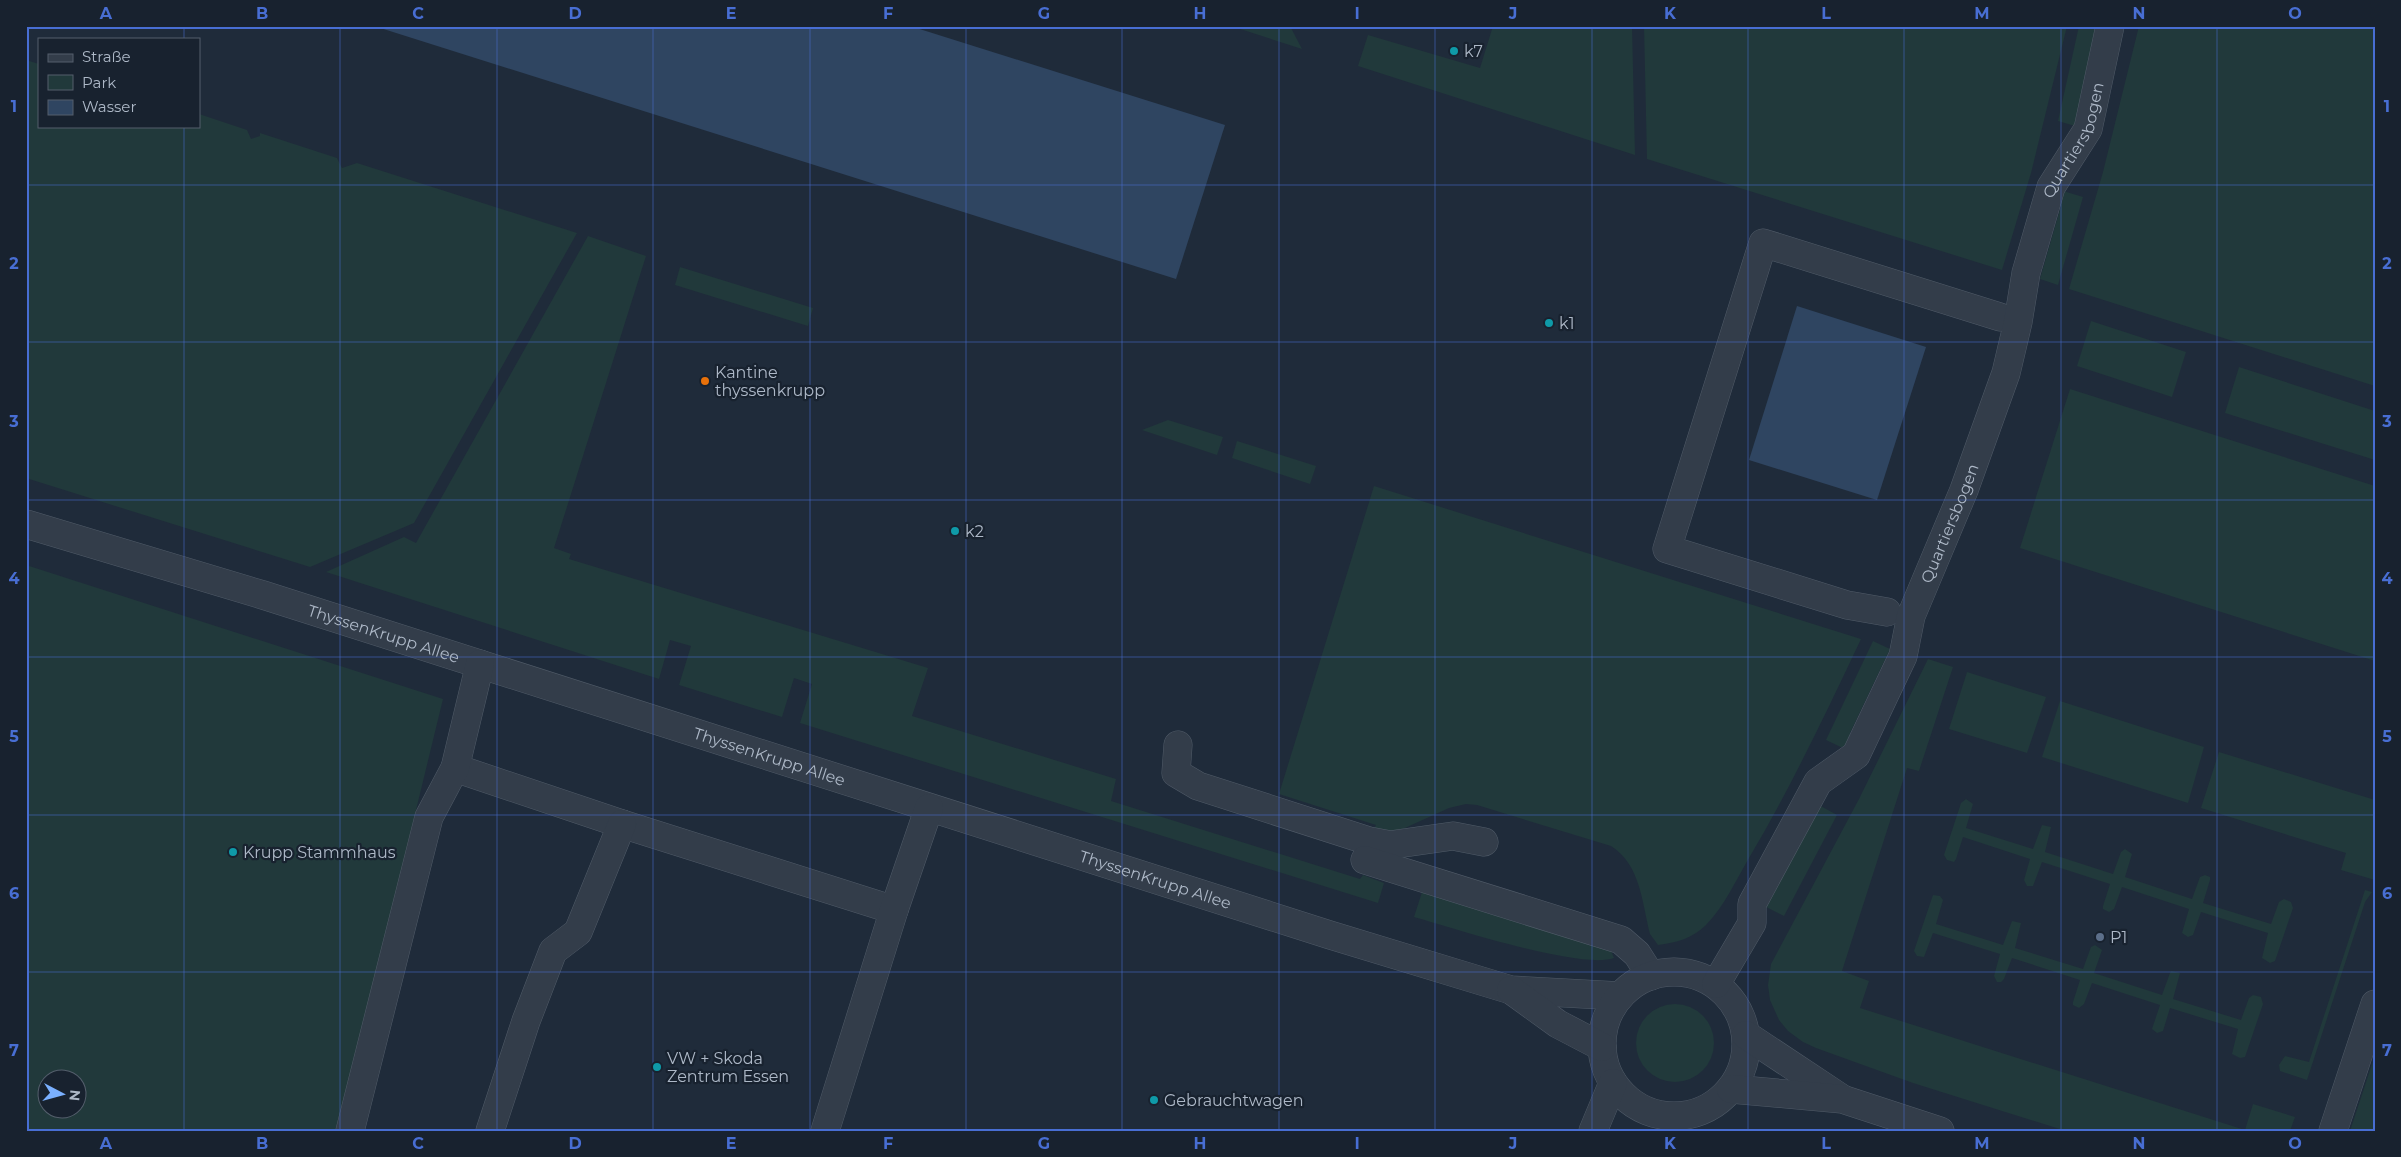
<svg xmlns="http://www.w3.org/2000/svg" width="2401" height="1157" font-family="Montserrat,sans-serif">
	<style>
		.green { fill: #21393b; fill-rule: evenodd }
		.water { fill: #2f4561 }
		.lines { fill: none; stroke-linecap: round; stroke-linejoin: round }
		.minor-casing { stroke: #505b68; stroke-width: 29 }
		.minor { stroke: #333d4a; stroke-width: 28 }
		.grid { fill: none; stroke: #486ed3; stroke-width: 1; stroke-opacity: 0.55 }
		.culture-dot { fill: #0f9aa8; stroke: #18222f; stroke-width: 2 }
		.food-dot { fill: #e8710a; stroke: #18222f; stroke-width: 2 }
		.service-dot { fill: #5c6f8a; stroke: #18222f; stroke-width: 2 }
		.labels { text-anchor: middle; stroke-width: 4.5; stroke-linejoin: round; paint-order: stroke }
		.poi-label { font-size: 16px; fill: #adb8c7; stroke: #18222f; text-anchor: start }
		.street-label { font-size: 16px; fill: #adb8c7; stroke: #18222f }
		.neatline { fill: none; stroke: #486ed3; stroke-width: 2 }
		.grid-label { font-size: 16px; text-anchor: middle; font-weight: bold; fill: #486ed3 }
	</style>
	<rect width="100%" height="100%" fill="#1f2b3a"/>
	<!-- green -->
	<g class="green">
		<path d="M1231,26H1290L1302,49Z"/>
		<path d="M1493,26H1632L1635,155L1358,66L1368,35L1480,68Z"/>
		<path d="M1644,26H2067L2031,173L2002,270L1647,159Z"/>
		<path d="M2079,26L2097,27L2075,126L2058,121Z"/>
		<path d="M2139,26H2375V386L2069,289L2103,172Z"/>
		<path d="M26,60L39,64V126H199V114L247,130L251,139L260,136V133L337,158L342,168L357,163L577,233L414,523L310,567L26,478Z"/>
		<path d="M2060,190L2083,197L2058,285L2040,279L2061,206L2056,205Z"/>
		<path d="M588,236L646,256L554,548L571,554L569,559L928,668L912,716L1116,779L1111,801L1360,879L1363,875L1384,883L1378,903L800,723L812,684L794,678L782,717L679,685L691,646L670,640L659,679L326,572L404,537L416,543Z"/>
		<path d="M680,267L813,308L808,326L675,285Z"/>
		<path d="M2091,321L2186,352L2172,397L2077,366Z"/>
		<path d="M2239,367L2375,411V460L2225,413Z"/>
		<path d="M2070,389L2375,486V661L2020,548Z"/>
		<path d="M1168,420L1223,437L1217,455L1142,430Z"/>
		<path d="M1237,441L1316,466L1310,484L1232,458Z"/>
		<path d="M1374,486L1861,639C1826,713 1791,787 1749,858C1736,880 1724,907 1706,925C1693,938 1676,943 1658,945L1650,934C1642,903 1641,865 1611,846L1477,805L1466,804L1449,808L1396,832L1374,829L1376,825L1279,794Z"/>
		<path d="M26,565L443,699L338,1131H26ZM48,1080H78V1110H48Z"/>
		<path d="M1873,641L1890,649L1850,733L1855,737L1847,750L1826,740Z"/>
		<path d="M1928,659L1953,667L1919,771L1907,768L1842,971L1869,981L1860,1008L2245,1130L2253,1104L2295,1117L2290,1131H2066L1913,1083L1816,1048L1803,1042L1788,1031L1779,1020L1770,1000L1768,985L1771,964L1859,799Z"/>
		<path d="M1967,672L2046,697L2027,753L1949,729Z"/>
		<path d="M2060,701L2204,747L2188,803L2042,757Z"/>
		<path d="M2219,752L2375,800V880L2341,870L2346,853L2201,808Z"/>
		<path d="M1966,799L1973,804L1966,828L2033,849L2042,825L2051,827L2045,852L2113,874L2121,852L2125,849L2132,854L2125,877L2192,899L2200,877L2205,875L2210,877V880L2203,903L2271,924L2279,902L2284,899L2291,902L2293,908L2275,961L2270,963L2262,958L2268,933L2201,912L2193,935L2188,937L2182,933L2189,909L2122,887L2114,909L2109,912L2103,909V906L2110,884L2042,862L2033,886H2027L2024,880L2030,859L1963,837L1956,859L1954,862L1947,860L1944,855L1961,803Z"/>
		<path d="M1817,804L1837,815L1784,916L1764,906Z"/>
		<path d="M1423,889L1611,951L1614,958C1581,970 1453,928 1414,917Z"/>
		<path d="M2365,890L2372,892L2365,902L2307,1080L2280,1071L2279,1065L2285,1056L2309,1062Z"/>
		<path d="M1933,895L1940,896L1943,900L1936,924L2003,945L2012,921L2021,923L2015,948L2083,969L2091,947L2095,945L2102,950L2094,973L2162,995L2170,973L2171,971L2180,973L2173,999L2241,1020L2249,998L2253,995L2261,997L2263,1004L2245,1057L2240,1058L2232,1054L2238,1029L2170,1008L2163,1031L2157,1033L2152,1029L2160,1005L2092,983L2084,1004L2079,1008L2073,1005V1002L2080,980L2012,958L2004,979L2001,982H1997L1994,976L2000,954L1933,933L1924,957L1917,956L1914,951Z"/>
		<circle cx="1675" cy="1043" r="39"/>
		<path d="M2375,1055V1131H2350Z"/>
	</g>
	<!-- water -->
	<g class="water">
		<path d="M374,26H910L1225,125L1176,279Z"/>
		<path d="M1797,306L1926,347L1877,500L1749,460Z"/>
	</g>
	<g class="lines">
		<!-- minor casing -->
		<g class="minor-casing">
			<g id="minor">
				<path id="s1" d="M26,524L263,595L1330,935L1511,990L1620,996"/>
				<path d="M1887,612L1847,605L1667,549L1763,243L2000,317"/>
				<path d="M1178,745L1176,773L1198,786L1369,841L1390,845L1453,836L1484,842"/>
				<path d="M455,768L622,824L894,910"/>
				<path d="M1365,860L1621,940L1637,954L1651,976"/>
				<circle cx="1674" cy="1044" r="72"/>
				<path id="s2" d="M1716,984L1752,923V904L1818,782L1856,755L1903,656L1911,616L1964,490L2006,373L2018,322L2026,273L2051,187L2088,129L2110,26"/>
				<path d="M1511,990L1558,1024L1602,1047"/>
				<path d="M1746,1035L1841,1098"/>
				<path d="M1731,1089L1842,1099L1940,1131"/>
				<path d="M350,1131L429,817L455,768L480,664"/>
				<path d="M490,1131L526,1021L553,951L578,932L622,824"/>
				<path d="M825,1131L894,910L929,808"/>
				<path d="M1593,1131L1613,1083"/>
				<path d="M2333,1131L2375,1004"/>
			</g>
		</g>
		<!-- minor -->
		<use href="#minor" class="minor"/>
	</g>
	<!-- grid -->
	<path class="grid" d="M184,26V39M340,26V1131M497,26V1131M653,26V1131M810,26V1131M966,26V1131M1122,26V1131M1279,26V1131M1435,26V1131M1592,26V1131M1748,26V1131M1904,26V1131M2061,26V1131M2217,26V1131M184,126V1131M26,185H2375M26,342H2375M26,500H2375M26,657H2375M26,815H2375M26,972H2375"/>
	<!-- markers -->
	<g class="culture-dot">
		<circle cx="1454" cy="51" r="5"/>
		<circle cx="1549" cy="323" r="5"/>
		<circle cx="955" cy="531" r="5"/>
		<circle cx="233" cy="852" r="5"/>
		<circle cx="657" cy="1067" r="5"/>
		<circle cx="1154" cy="1100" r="5"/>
	</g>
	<circle class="food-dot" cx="705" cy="381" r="5"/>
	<circle class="service-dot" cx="2100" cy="937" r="5"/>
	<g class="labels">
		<!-- poi labels -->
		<g class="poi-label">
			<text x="1464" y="57">k7</text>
			<text x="1559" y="329">k1</text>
			<text x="715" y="378">Kantine<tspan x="715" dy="18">thyssenkrupp</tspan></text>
			<text x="965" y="537">k2</text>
			<text x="243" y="858">Krupp Stammhaus</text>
			<text x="2110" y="943">P1</text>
			<text x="667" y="1064">VW + Skoda<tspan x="667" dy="18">Zentrum Essen</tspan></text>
			<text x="1164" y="1106">Gebrauchtwagen</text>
		</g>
		<!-- street labels -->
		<g class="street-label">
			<text dy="6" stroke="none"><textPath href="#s2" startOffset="931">Quartiersbogen</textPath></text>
			<text dy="6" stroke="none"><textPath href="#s2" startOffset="526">Quartiersbogen</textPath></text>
			<text dy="6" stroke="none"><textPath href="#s1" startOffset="374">ThyssenKrupp Allee</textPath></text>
			<text dy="6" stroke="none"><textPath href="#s1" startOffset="779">ThyssenKrupp Allee</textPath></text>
			<text dy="6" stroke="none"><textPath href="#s1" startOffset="1184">ThyssenKrupp Allee</textPath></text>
		</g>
	</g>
	<!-- border -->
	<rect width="2401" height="1157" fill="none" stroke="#18222f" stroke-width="55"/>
	<!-- legend -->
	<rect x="38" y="38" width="162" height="90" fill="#18222f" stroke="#545e6c"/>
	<rect x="48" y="54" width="25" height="8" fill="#333d4a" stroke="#545e6c"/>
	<text x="82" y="62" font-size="15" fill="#adb8c7">Straße</text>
	<rect x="48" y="75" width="25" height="15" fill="#21393b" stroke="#545e6c"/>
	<text x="82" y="88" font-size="15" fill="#adb8c7">Park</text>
	<rect x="48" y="100" width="25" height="15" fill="#2f4561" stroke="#545e6c"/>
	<text x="82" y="112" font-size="15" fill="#adb8c7">Wasser</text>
	<!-- north arrow -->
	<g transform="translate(62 1094) rotate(96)"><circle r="24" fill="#18222f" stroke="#545e6c"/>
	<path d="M0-4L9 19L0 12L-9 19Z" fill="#7ab0ff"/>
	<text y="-8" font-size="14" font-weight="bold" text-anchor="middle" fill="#adb8c7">N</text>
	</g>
	<rect x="28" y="28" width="2346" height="1102" class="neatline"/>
	<g class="grid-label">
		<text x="106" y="19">A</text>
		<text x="262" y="19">B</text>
		<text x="418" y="19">C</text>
		<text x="575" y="19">D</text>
		<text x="731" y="19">E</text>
		<text x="888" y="19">F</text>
		<text x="1044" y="19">G</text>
		<text x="1200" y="19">H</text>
		<text x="1357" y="19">I</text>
		<text x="1513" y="19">J</text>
		<text x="1670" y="19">K</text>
		<text x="1826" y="19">L</text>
		<text x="1982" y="19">M</text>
		<text x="2139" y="19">N</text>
		<text x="2295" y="19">O</text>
		<text x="14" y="112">1</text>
		<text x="2387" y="112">1</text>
		<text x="14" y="269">2</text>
		<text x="2387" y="269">2</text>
		<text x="14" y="427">3</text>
		<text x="2387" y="427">3</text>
		<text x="14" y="584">4</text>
		<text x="2387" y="584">4</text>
		<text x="14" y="742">5</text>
		<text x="2387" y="742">5</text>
		<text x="14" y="899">6</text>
		<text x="2387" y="899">6</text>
		<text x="14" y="1056">7</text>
		<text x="2387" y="1056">7</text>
		<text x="106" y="1149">A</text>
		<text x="262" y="1149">B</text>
		<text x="418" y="1149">C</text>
		<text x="575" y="1149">D</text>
		<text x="731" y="1149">E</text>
		<text x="888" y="1149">F</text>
		<text x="1044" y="1149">G</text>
		<text x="1200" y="1149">H</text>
		<text x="1357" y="1149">I</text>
		<text x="1513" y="1149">J</text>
		<text x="1670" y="1149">K</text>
		<text x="1826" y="1149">L</text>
		<text x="1982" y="1149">M</text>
		<text x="2139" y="1149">N</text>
		<text x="2295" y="1149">O</text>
	</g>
</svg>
